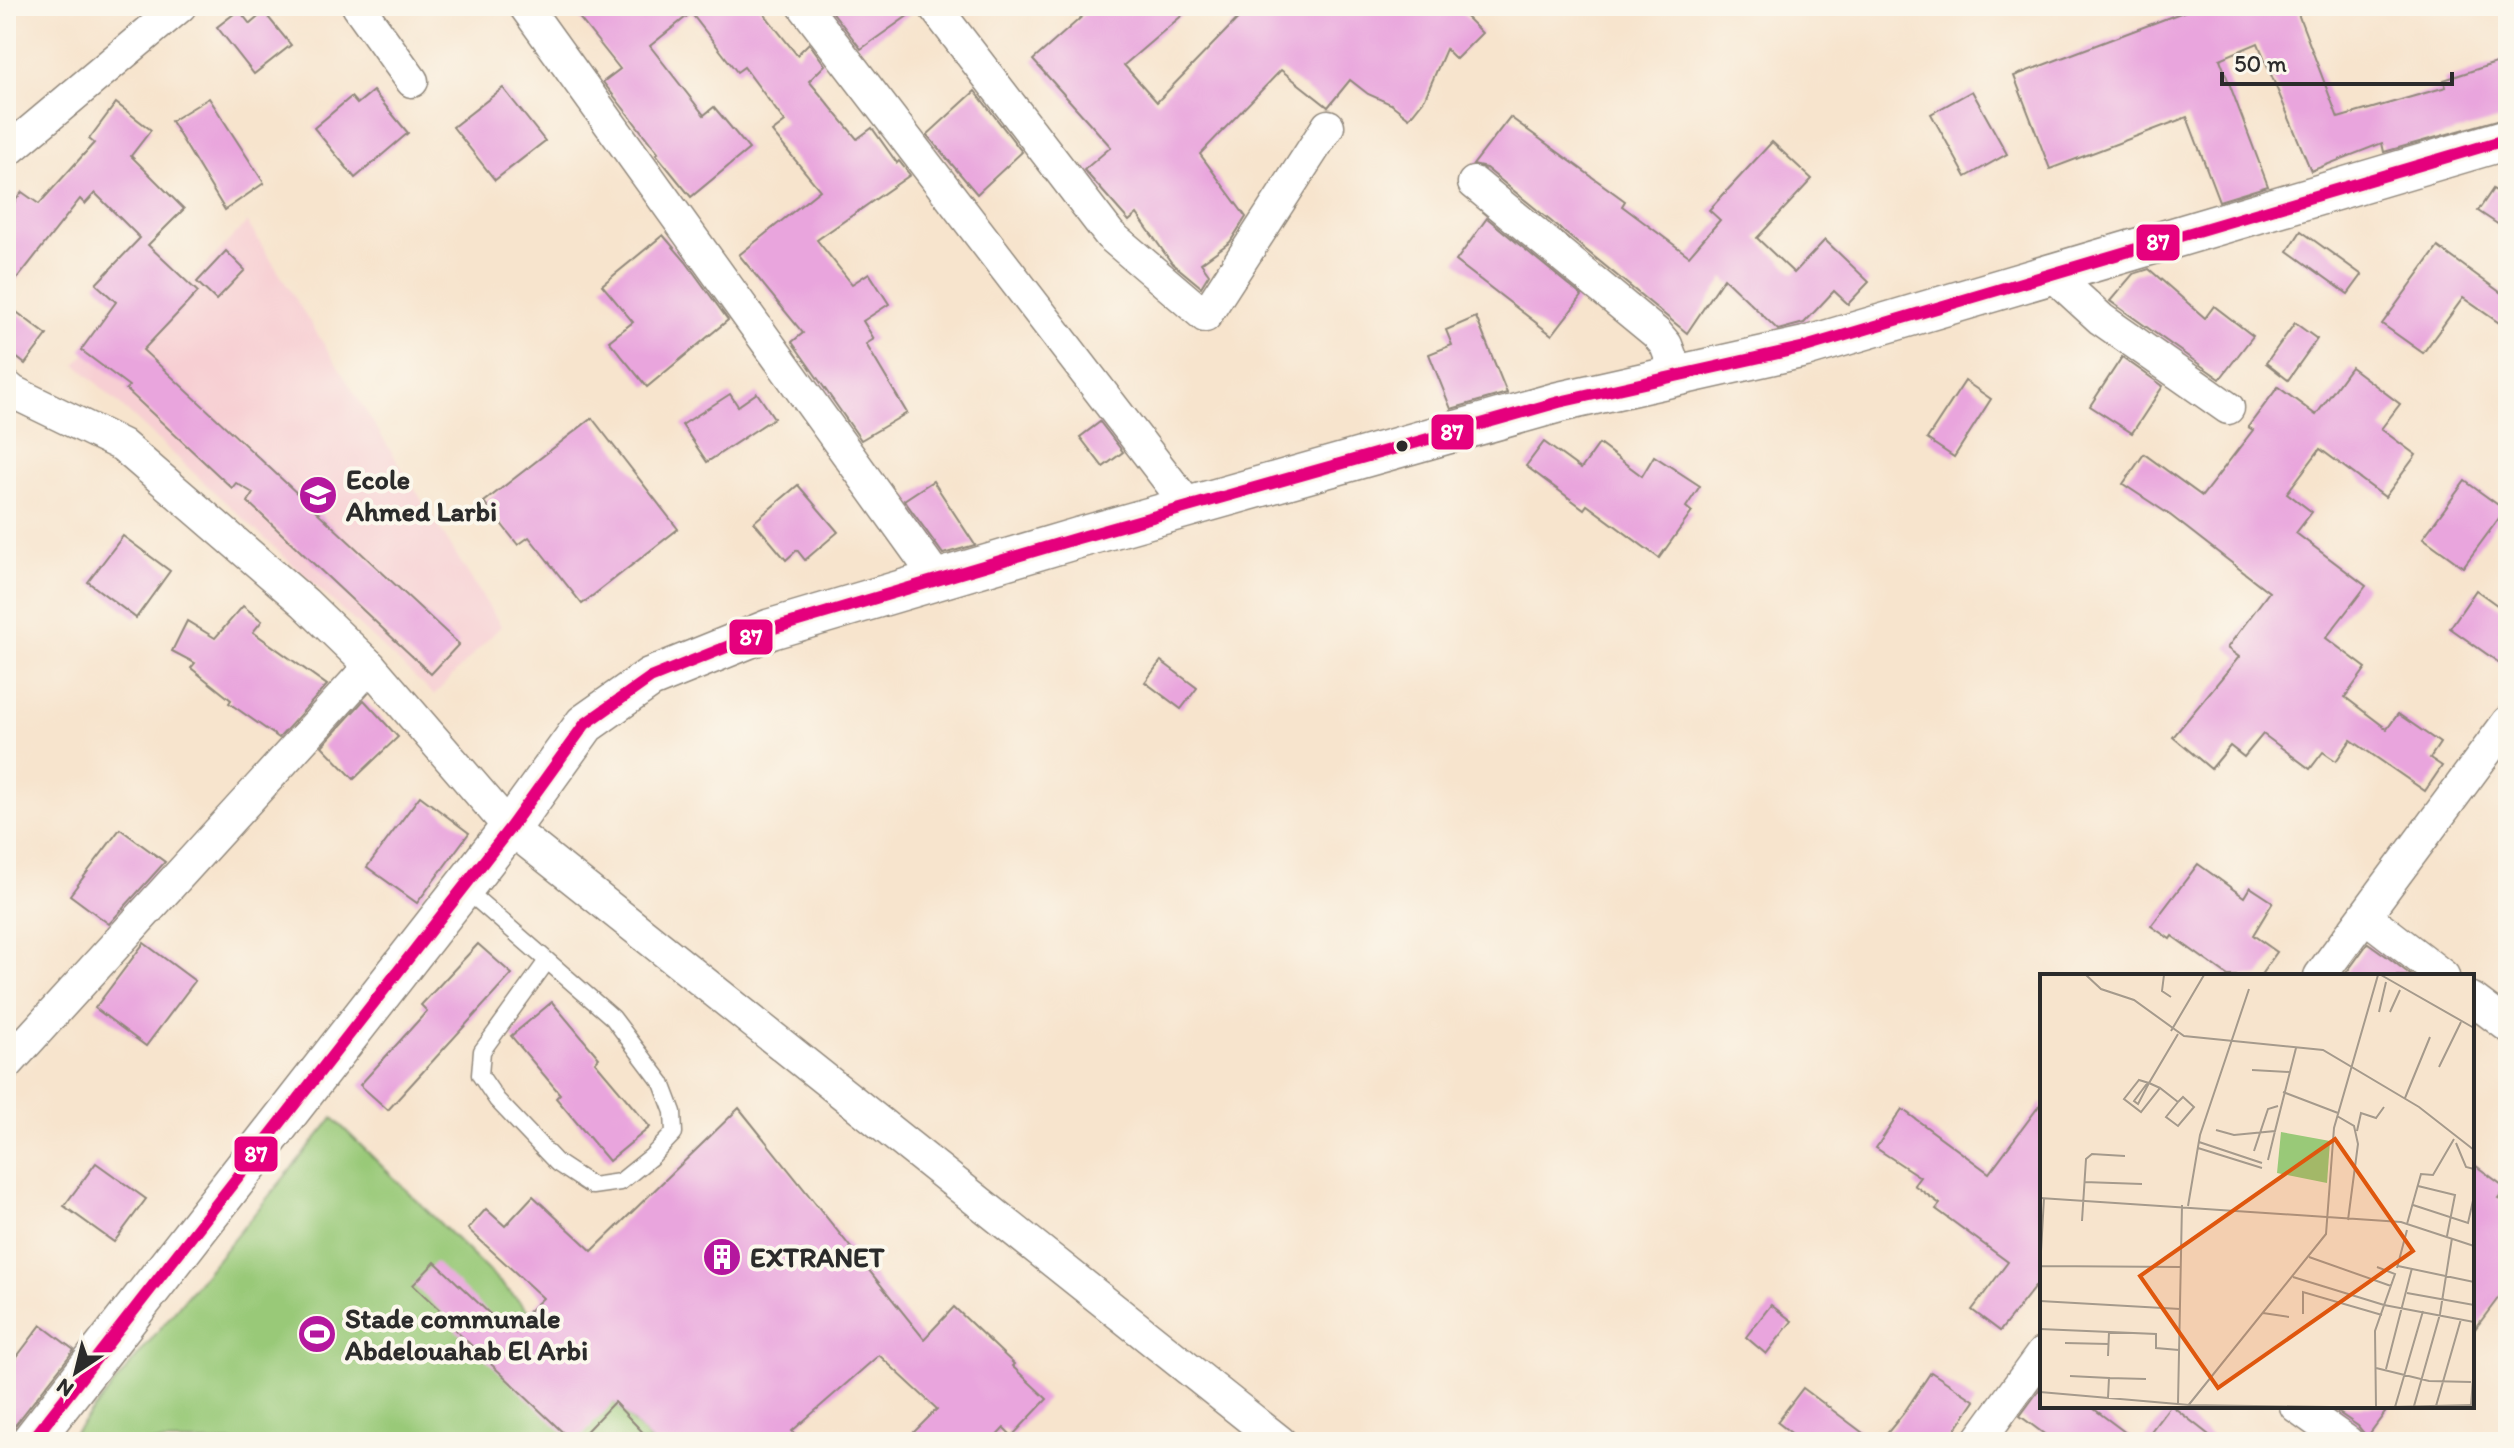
<svg xmlns="http://www.w3.org/2000/svg" width="2514" height="1448" font-family="Itim,sans-serif">
<style>
.built{fill:#f7cfd3}
.green{fill:#99c978;stroke:#627a52;stroke-width:2}
.building{fill:#e9a5dd}
.lines{fill:none;stroke-linecap:round;stroke-linejoin:round}
.service-casing{stroke:#91887c;stroke-width:19}
.minor-casing{stroke:#91887c;stroke-width:35}
.tertiary-casing{stroke:#91887c;stroke-width:43}
.service{stroke:#fff;stroke-width:16}
.minor{stroke:#fff;stroke-width:32}
.tertiary{stroke:#fff;stroke-width:40}
.bus-1-casing{stroke:#fbf7ec;stroke-width:18}
.bus-1{stroke:#e5007d;stroke-width:12}
.bus-dot{fill:#2b2b2b;stroke:#fbf7ec;stroke-width:3}
.labels{text-anchor:middle;dominant-baseline:central;stroke-width:8;stroke-linejoin:round;paint-order:stroke}
.poi-label{font-size:28px;font-weight:bold;fill:#2b2b2b;stroke:#fbf7ec;text-anchor:start}
.inset-road{fill:none;stroke:#a59a8c;stroke-width:2}
.view{fill:#df570e;fill-opacity:0.15;stroke:#df570e;stroke-width:4}
.inset-edge{fill:none;stroke:#2b2b2b;stroke-width:4}
.line-badge{stroke:#fbf7ec;stroke-width:3}
.badge-label{font-size:22px;text-anchor:middle;font-weight:bold;fill:#fff}
</style>
<rect width="100%" height="100%" fill="#fbf7ec"/>
<filter id="ink" filterUnits="userSpaceOnUse"><feTurbulence type="fractalNoise" baseFrequency=".0125" numOctaves="2"/><feDisplacementMap in="SourceGraphic" scale="16" xChannelSelector="R" yChannelSelector="G"/><feConvolveMatrix kernelMatrix="1 2 1 2 8 2 1 2 1" color-interpolation-filters="sRGB"/></filter>
<filter id="wash" filterUnits="userSpaceOnUse"><feTurbulence type="fractalNoise" baseFrequency=".006" numOctaves="4" result="noise"/><feDisplacementMap in="SourceGraphic" scale="32" xChannelSelector="R" yChannelSelector="G"/><feGaussianBlur stdDeviation="1.8" result="paint"/><feColorMatrix in="noise" values="0 0 0 0 0 0 0 0 0 0 0 0 0 0 0 0 0 1.4 0 .05"/><feComposite in="paint" operator="in"/></filter>
<g filter="url(#wash)">
<rect width="100%" height="100%" fill="#f7e4cd"/>
<!-- built -->
<path class="built" d="M247,222L501,626L434,695L76,364L110,328L129,345Z"/>
<!-- green -->
<path class="green" d="M333,1118L529,1311L652,1442H67Z"/>
<g id="blocks">
<!-- building -->
<g class="building">
<path d="M570,6H758L797,55L809,43L825,65L809,81L857,139L872,128L897,163L899,161L910,175L817,240L852,284L869,273L889,304L863,321L874,339L866,344L907,413L861,440L792,342L803,333L739,255L820,190L772,132L785,122L744,67L737,72L691,13L650,46L704,115L714,107L749,149L691,197L656,154L658,153L603,82L620,69Z"/>
<path d="M828,6H915L916,10L861,49Z"/>
<path d="M1094,6H1193L1124,65L1157,102L1250,6H1455L1482,33L1456,59L1446,49L1425,98L1409,118L1391,104L1368,94L1350,80L1328,107L1281,70L1200,154L1246,217L1230,242L1201,263L1209,274L1201,287L1171,262L1137,214L1129,221L1084,170L1111,147L1033,60Z"/>
<path d="M2199,6H2295L2338,118L2446,87L2444,80L2508,59V117L2384,152L2382,143L2311,171L2258,43L2220,59L2268,186L2219,201L2187,117L2050,169L2014,76Z"/>
<path d="M239,10L250,24L264,12L291,45L254,74L217,27Z"/>
<path d="M503,88L545,141L495,180L453,127Z"/>
<path d="M373,91L408,133L355,178L314,128L351,97L357,104Z"/>
<path d="M975,91L1022,152L977,194L927,135Z"/>
<path d="M1972,91L2007,154L1966,177L1931,114Z"/>
<path d="M209,98L264,183L225,210L171,121Z"/>
<path d="M116,103L151,130L131,156L184,209L148,245L198,292L143,350L459,644L431,674L248,502L253,493L236,483L232,488L126,389L129,386L81,350L116,302L96,284L140,238L95,193L85,204L80,199L6,293V213L22,192L39,204L94,143L89,139Z"/>
<path d="M1510,117L1625,201L1622,206L1689,256L1720,220L1709,210L1772,142L1812,179L1757,238L1794,273L1825,240L1869,282L1848,304L1834,291L1804,323L1778,330L1724,278L1687,333L1486,168L1473,165Z"/>
<path d="M2493,189L2508,199V231L2478,211Z"/>
<path d="M1487,218L1582,296L1552,335L1456,261Z"/>
<path d="M2301,231L2362,275L2348,294L2288,251Z"/>
<path d="M663,235L686,262L728,320L647,387L609,341L633,322L602,285Z"/>
<path d="M2438,247L2508,298V329L2463,298L2423,353L2382,324Z"/>
<path d="M226,251L245,270L216,300L197,282Z"/>
<path d="M2149,269L2205,318L2214,306L2253,336L2220,379L2110,301L2133,274Z"/>
<path d="M6,304L47,335L25,364L6,349Z"/>
<path d="M1476,317L1507,393L1451,409L1429,354L1452,345L1446,330Z"/>
<path d="M2295,323L2317,339L2288,380L2266,363Z"/>
<path d="M2122,357L2163,386L2132,433L2090,406Z"/>
<path d="M2351,367L2400,404L2381,429L2416,455L2385,497L2320,449L2287,493L2312,512L2296,533L2366,586L2326,638L2366,668L2345,697L2387,729L2398,714L2440,743L2430,758L2442,766L2425,791L2351,740L2336,761L2323,752L2310,769L2263,734L2244,757L2230,746L2211,769L2173,737L2239,657L2227,648L2269,592L2170,515L2123,484L2144,454L2202,496L2253,430L2248,427L2278,387L2316,415Z"/>
<path d="M1965,381L1991,399L1954,457L1927,439Z"/>
<path d="M757,393L774,418L707,462L682,425L730,394L738,406Z"/>
<path d="M592,418L678,529L582,604L529,537L518,545L484,502Z"/>
<path d="M1100,422L1123,452L1103,467L1080,437Z"/>
<path d="M1544,442L1581,469L1599,444L1642,476L1654,456L1700,486L1686,507L1692,512L1659,558L1587,505L1584,509L1526,466Z"/>
<path d="M933,481L975,545L943,554L904,500Z"/>
<path d="M2465,481L2505,510L2463,567L2423,538Z"/>
<path d="M798,485L838,532L805,560L797,550L786,560L754,522Z"/>
<path d="M123,536L170,571L136,618L88,582Z"/>
<path d="M2476,590L2508,613V669L2450,628Z"/>
<path d="M243,606L262,621L253,632L327,685L279,738L229,703L231,700L191,668L195,663L172,651L187,621L215,638Z"/>
<path d="M1161,661L1197,688L1181,709L1145,682Z"/>
<path d="M364,700L398,737L354,779L322,746Z"/>
<path d="M420,796L469,833L417,903L367,867Z"/>
<path d="M120,829L165,862L109,924L70,895Z"/>
<path d="M2198,864L2244,897L2250,887L2273,902L2253,935L2277,952L2260,976H2228L2172,936L2170,939L2151,926Z"/>
<path d="M144,943L195,981L146,1046L95,1008Z"/>
<path d="M2368,943L2389,958L2412,976H2344Z"/>
<path d="M478,944L512,974L388,1110L360,1085L427,1011L421,1005Z"/>
<path d="M552,1002L599,1058L595,1062L650,1127L609,1161L556,1098L560,1094L511,1036Z"/>
<path d="M2042,1102V1278L2000,1331L1972,1310L2008,1262L1936,1209L1940,1204L1914,1185L1920,1177L1876,1148L1902,1109L1989,1173Z"/>
<path d="M739,1108L924,1339L954,1307L1014,1364L1012,1366L1047,1399L1012,1436L1004,1428L991,1442H904L937,1409L879,1355L792,1431L803,1442H652L614,1402L576,1442H573L455,1330L458,1327L413,1285L435,1262L508,1331L543,1298L468,1229L486,1209L505,1226L533,1196L592,1251Z"/>
<path d="M96,1163L146,1199L114,1242L64,1206Z"/>
<path d="M2472,1163L2506,1188L2498,1198L2508,1204V1285L2472,1333Z"/>
<path d="M1771,1305L1792,1321L1766,1354L1746,1337Z"/>
<path d="M41,1325L74,1350L13,1428L9,1442H6V1371Z"/>
<path d="M1931,1372L1975,1401L1947,1442H1880L1903,1414Z"/>
<path d="M2042,1386V1406H2090L2138,1442H2055L2020,1416Z"/>
<path d="M1803,1388L1875,1442H1803L1777,1422Z"/>
<path d="M2170,1406H2172L2218,1442H2143Z"/>
<path d="M2329,1406H2390L2367,1437L2358,1426Z"/>
</g>
</g>
</g>
<g filter="url(#ink)">
<use href="#blocks" fill-opacity="0" stroke="#91887c" stroke-width="2"/>
<g class="lines">
<defs>
<path id="service" d="M464,888L613,1018L662,1083L673,1112L674,1133L651,1157L620,1182L592,1186L557,1163L497,1100L480,1075L482,1051L547,961"/>
<g id="minor">
<path d="M358,6L412,81"/>
<path d="M525,6L939,581"/>
<path d="M804,6L1190,508"/>
<path d="M934,6L1110,235L1205,316L1328,126"/>
<path d="M6,152L180,6"/>
<path d="M1474,183L1656,333L1666,345L1677,374"/>
<path d="M2052,274L2101,319L2228,408"/>
<path d="M6,386L13,392L122,445L305,603L370,666L510,828L1280,1442"/>
<path d="M2365,916L2443,976"/>
<path d="M2320,976L2508,722"/>
<path d="M2472,999L2508,1026"/>
<path d="M6,1065L370,666"/>
<path d="M2296,1406L2347,1442"/>
<path d="M1978,1442L2042,1354"/>
</g>
<path id="tertiary" d="M31,1442L510,828L585,724L650,678L771,629L1078,538L1559,402L1805,347L2508,139"/>
</defs>
<!-- service casing -->
<use href="#service" class="service-casing"/>
<!-- minor casing -->
<use href="#minor" class="minor-casing"/>
<!-- tertiary casing -->
<use href="#tertiary" class="tertiary-casing"/>
<!-- service -->
<use href="#service" class="service"/>
<!-- minor -->
<use href="#minor" class="minor"/>
<!-- tertiary -->
<use href="#tertiary" class="tertiary"/>
<defs>
<path id="bus-1" d="M31,1442L510,828L585,724L650,678L771,629L1078,538L1559,402L1805,347L2508,139"/>
</defs>
<!-- bus-1 casing -->
<use href="#bus-1" class="bus-1-casing"/>
<!-- bus-1 -->
<use href="#bus-1" class="bus-1"/>
</g>
</g>
<!-- icons -->
<defs>
<symbol id="school-disc" viewBox="-11 -11 22 22"><circle r="9.5" fill="#b5179e" stroke="#fbf7ec"/><path d="M0-5L7-2L0 1L-7-2ZM-4 1L0 2.5L4 1V4Q0 6-4 4Z" fill="#fff"/></symbol>
<symbol id="building-disc" viewBox="-11 -11 22 22"><circle r="9.5" fill="#b5179e" stroke="#fbf7ec"/><path d="M-4-6H4V6H1V3H-1V6H-4ZM-2.5-4.3h1.7v1.8h-1.7ZM.8-4.3h1.7v1.8H.8ZM-2.5-1h1.7V.8h-1.7ZM.8-1h1.7V.8H.8Z" fill="#fff"/></symbol>
<symbol id="stadium-disc" viewBox="-11 -11 22 22"><circle r="9.5" fill="#b5179e" stroke="#fbf7ec"/><path d="M0-5a6.5 5 0 1 0 0 10a6.5 5 0 1 0 0-10ZM-3.5-1.8h7v3.6h-7Z" fill="#fff"/></symbol>
</defs>
<g fill-rule="evenodd">
<use href="#school-disc" x="296" y="473" width="44" height="44"/>
<use href="#building-disc" x="700" y="1235" width="44" height="44"/>
<use href="#stadium-disc" x="295" y="1312" width="44" height="44"/>
</g>
<!-- markers -->
<circle class="bus-dot" cx="1402" cy="446" r="7"/>
<g class="labels">
<!-- poi labels -->
<g class="poi-label">
<text x="346" y="479">Ecole<tspan x="346" dy="32">Ahmed Larbi</tspan></text>
<text x="750" y="1257">EXTRANET</text>
<text x="345" y="1318">Stade communale<tspan x="345" dy="32">Abdelouahab El Arbi</tspan></text>
</g>
</g>
<!-- overview -->
<g transform="translate(2040 974)">
<rect width="434" height="434" fill="#f7e4cd"/>
<path d="M241,158L290,167L287,209L237,199Z" fill="#99c978"/>
<path class="inset-road" d="M46,1L61,15L94,26L144,62L283,76L379,133L434,176M124,1L122,17L131,23M341,1L434,54M339,38L346,8M350,38L360,16M131,57L164,1M399,93L421,48M212,96L249,98M109,109L98,130L94,127L106,111L109,109L120,114M243,118L298,139M365,124L390,63M138,128L126,143L138,152L154,133L143,123L138,128L120,114L101,138L84,125L99,106L109,109L138,60M297,142L314,152L318,170L308,246M176,156L194,161L235,157L256,74M317,157L321,139L336,144L344,133M159,168L222,189M416,169L426,193L434,195M158,174L222,194M214,177L228,135L238,132M228,186L235,157M44,208L102,210M378,212L415,221L407,262M0,224L361,248L434,272M373,231L428,249L434,222M148,232L160,161L209,15M42,247L46,185L52,180L85,182M367,250L381,200L393,201L414,165M269,283L351,312M0,292L141,293M358,292L434,308M357,294L367,256M0,295L4,224M253,303L344,331L434,348M367,319L434,331M0,327L140,335M223,339L249,343M263,340V318L342,341M0,355L116,360V374L139,376M25,369L69,370M68,382L69,358M336,394L389,407L431,408M346,395L372,294M30,402L69,404L68,424M69,404L106,405M0,418L149,431L292,433M138,429L142,231M374,432L400,340L412,264M396,432L421,345M431,432L434,391M147,433L286,260L294,154L338,1M336,433L335,357L355,300L337,293M348,433L434,431M355,433L383,337"/>
<path class="view" d="M295,165L373,277L178,414L100,302Z"/>
<rect width="434" height="434" class="inset-edge"/>
</g>
<g class="line-badge">
<rect x="2135" y="223" width="46" height="39" rx="8" fill="#e5007d"/>
<rect x="1430" y="413" width="45" height="38" rx="8" fill="#e5007d"/>
<rect x="728" y="618" width="46" height="38" rx="8" fill="#e5007d"/>
<rect x="233" y="1135" width="46" height="38" rx="8" fill="#e5007d"/>
</g>
<g class="badge-label">
<text x="2158" y="250">87</text>
<text x="1452" y="440">87</text>
<text x="751" y="645">87</text>
<text x="256" y="1162">87</text>
</g>
<!-- margin -->
<rect width="2514" height="1448" fill="none" stroke="#fbf7ec" stroke-width="32"/>
<!-- north arrow -->
<g transform="translate(76 1372) rotate(215)" stroke="#fbf7ec" stroke-width="6" paint-order="stroke">
<path d="M0-6L14 30L0 20L-14 30Z" fill="#2b2b2b"/>
<text y="-12" font-size="22" font-weight="bold" text-anchor="middle" fill="#2b2b2b">N</text>
</g>
<!-- scale -->
<path d="M2222 72v12h230v-12" fill="none" stroke="#2b2b2b" stroke-width="4"/>
<text x="2234" y="72" font-size="24" fill="#2b2b2b" stroke="#fbf7ec" stroke-width="6" paint-order="stroke">50 m</text>
</svg>
